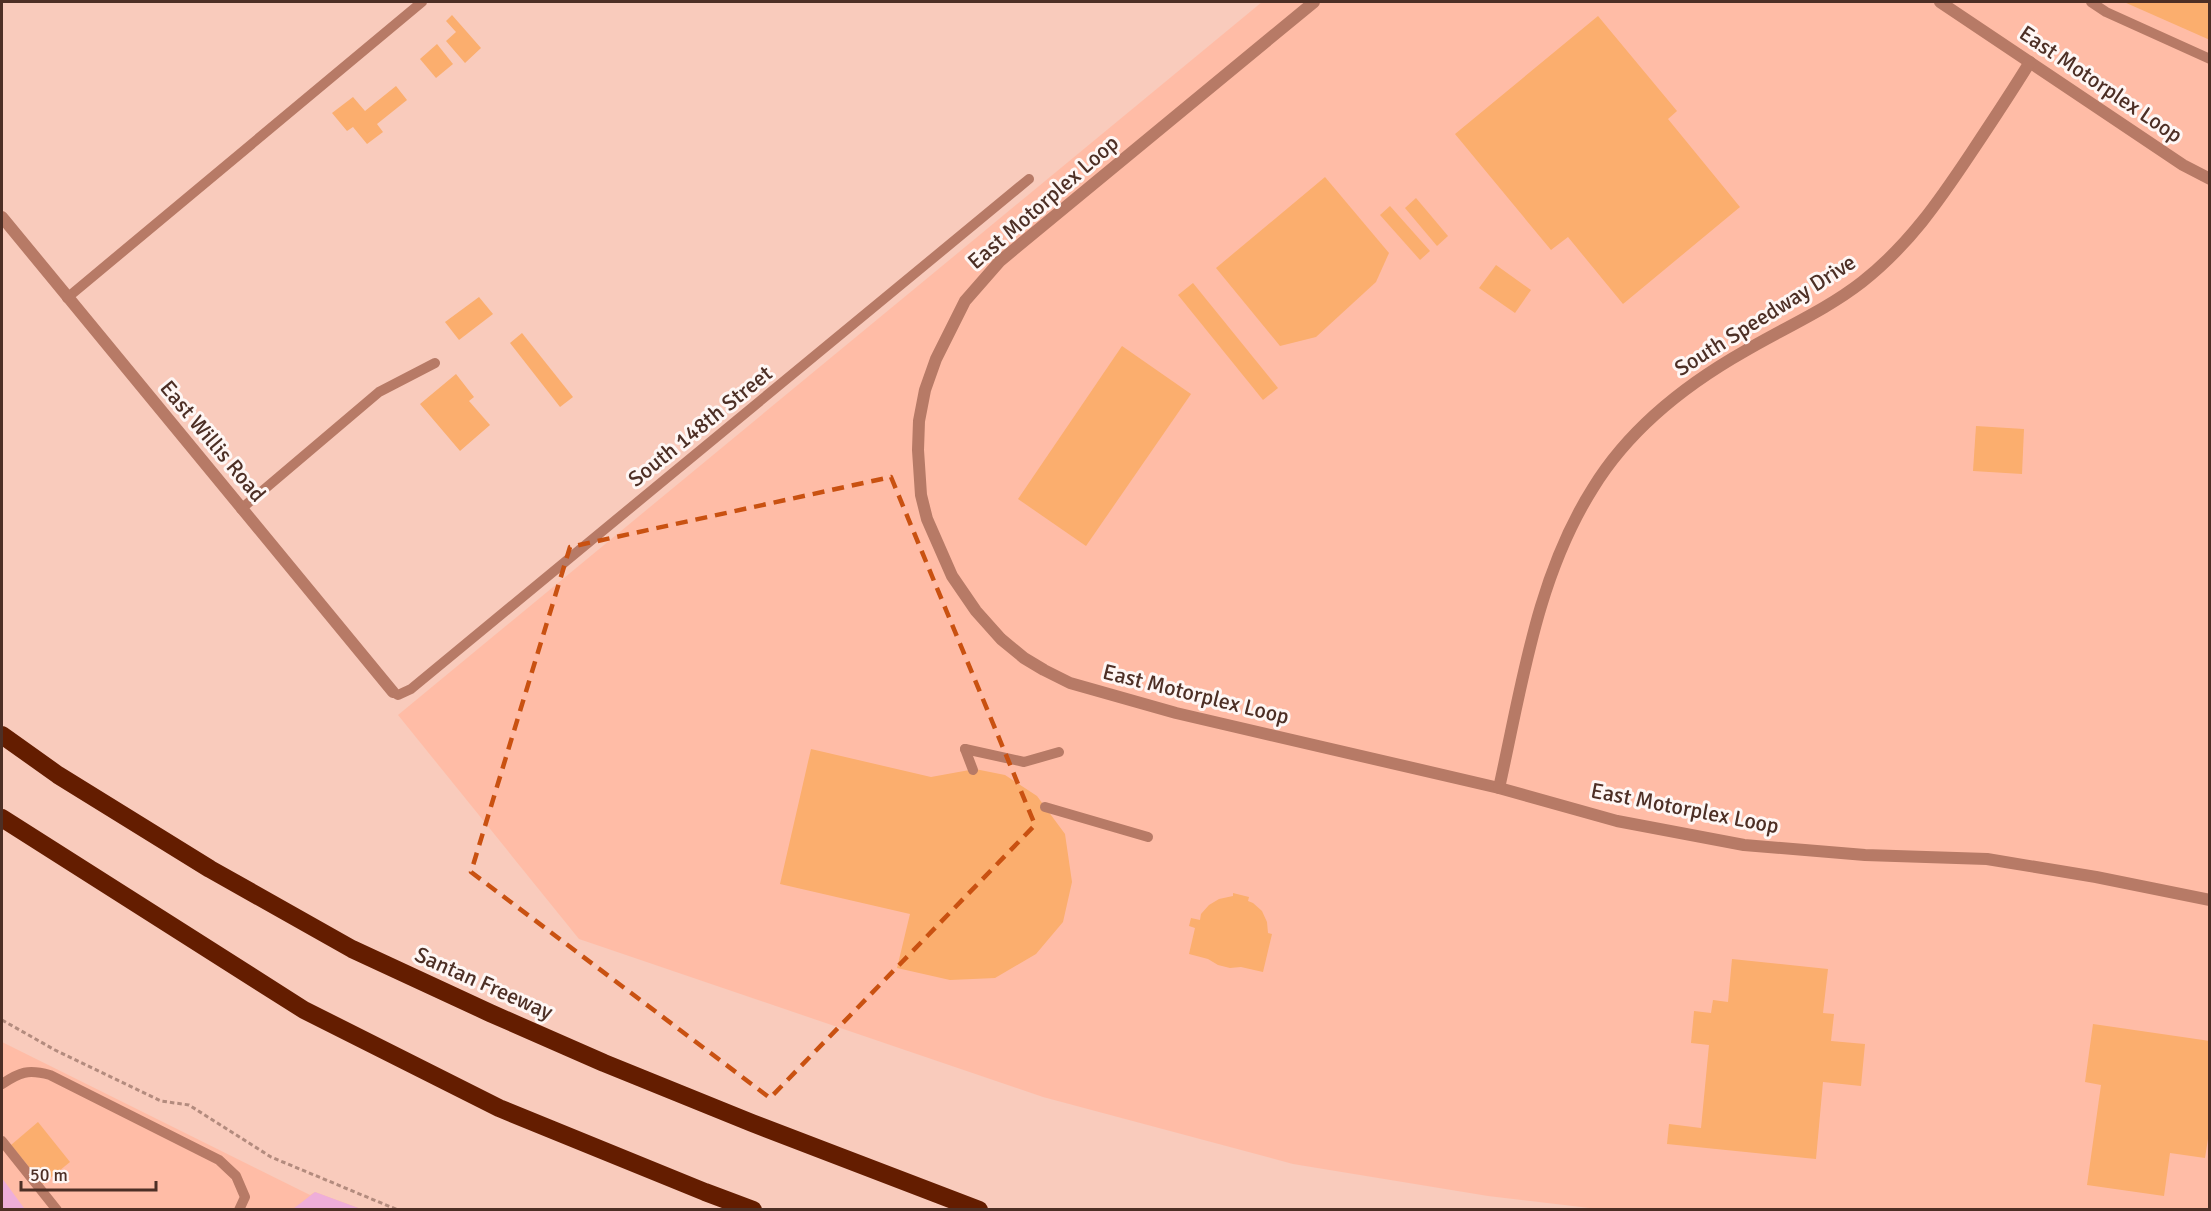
<svg xmlns="http://www.w3.org/2000/svg" width="2211" height="1211" font-family="Signika,sans-serif">
<style>
.built{fill:#ffbca6}
.green{fill:#eeaed9}
.building{fill:#fbae6e}
.lines{fill:none;stroke-linecap:round;stroke-linejoin:round}
.path{stroke:#b38b7e;stroke-width:3;stroke-dasharray:4.5 3;stroke-linecap:butt}
.service{stroke:#b77a66;stroke-width:10}
.minor{stroke:#b77a66;stroke-width:12}
.tertiary{stroke:#b77a66;stroke-width:12}
.motorway{stroke:#641d00;stroke-width:18}
.marked{fill:none;stroke:#c95111;stroke-width:4.5;stroke-dasharray:12 8;stroke-linejoin:round}
.labels{text-anchor:middle;dominant-baseline:central;stroke-width:6;stroke-linejoin:round;paint-order:stroke}
.street-label{font-size:22px;fill:#4d2f25;stroke:#fef6f4}
</style>
<rect width="100%" height="100%" fill="#f9cbbc"/>
<!-- built -->
<g class="built">
<path d="M1262,2H2209V1209H1598L1488,1196L1293,1164L1043,1097L579,939L398,715Z"/>
<path d="M2,1042L310,1195L315,1192L361,1209H2Z"/>
</g>
<!-- green -->
<g class="green">
<path d="M2,1178L24,1208V1209H2Z"/>
<path d="M315,1192L361,1209H293Z"/>
</g>
<!-- building -->
<g class="building">
<path d="M2124,2H2210V40Z"/>
<path d="M452,15L481,48L465,63L446,41L456,32L446,21Z"/>
<path d="M1598,16L1677,111L1668,119L1740,207L1623,304L1568,237L1551,250L1455,134Z"/>
<path d="M437,44L453,64L436,78L420,59Z"/>
<path d="M396,86L407,100L377,124L383,132L367,144L353,127L347,131L332,113L353,97L365,111Z"/>
<path d="M1325,177L1389,253L1376,282L1316,337L1280,346L1216,268Z"/>
<path d="M1416,198L1448,236L1437,246L1405,208Z"/>
<path d="M1390,206L1430,251L1420,260L1380,215Z"/>
<path d="M1496,265L1531,290L1515,313L1479,288Z"/>
<path d="M1193,283L1278,388L1263,400L1178,295Z"/>
<path d="M479,297L493,314L459,340L445,322Z"/>
<path d="M522,333L573,397L560,407L510,343Z"/>
<path d="M1122,346L1191,394L1086,546L1018,499Z"/>
<path d="M456,374L474,397L469,401L490,425L460,451L420,404Z"/>
<path d="M1976,426L2024,429L2022,474L1973,471Z"/>
<path d="M811,749L931,777L975,769L1005,775L1037,796L1065,834L1072,882L1063,922L1036,954L995,978L950,980L897,968L910,914L780,884Z"/>
<path d="M1233,893L1249,897L1248,901L1253,903L1262,911L1267,922L1268,933L1272,934L1263,972L1241,967L1230,968L1218,965L1208,959L1189,954L1195,928L1189,926L1191,918L1200,920L1201,914L1209,905L1219,899L1233,896Z"/>
<path d="M1732,959L1828,969L1823,1013L1834,1014L1831,1041L1865,1044L1861,1086L1823,1082L1816,1159L1667,1144L1669,1124L1701,1128L1709,1045L1691,1043L1694,1011L1711,1013L1713,1000L1728,1002Z"/>
<path d="M2093,1024L2210,1041V1126L2205,1158L2170,1153L2164,1196L2087,1185L2101,1085L2085,1082Z"/>
<path d="M38,1122L70,1162L43,1184L11,1145Z"/>
</g>
<g class="lines">
<!-- path -->
<path class="path" d="M2,1020L55,1050L161,1101L189,1105L271,1157L398,1210"/>
<!-- service -->
<g class="service">
<path d="M2091,2L2106,12L2210,59"/>
<path d="M67,298L422,2"/>
<path d="M241,509L379,392L435,363"/>
<path d="M393,692L398,695L411,689L1029,179"/>
<path d="M965,749L1024,762L1059,752"/>
<path d="M965,749L973,770"/>
<path d="M1045,807L1148,837"/>
<path d="M2,1084C20,1072 28,1069 50,1075L219,1160L236,1176L245,1197L239,1210"/>
<path d="M2,1141L57,1210"/>
</g>
<!-- minor -->
<path class="minor" d="M2,217L393,692"/>
<!-- tertiary -->
<g class="tertiary">
<path d="M1314,2L1000,261L965,301L936,359L925,390L919,421L918,450L921,495L927,519L952,576L976,611L1001,639L1024,658L1044,670L1070,683L1176,713L1499,788L1617,821L1744,845L1865,855L1987,859L2096,877L2210,900"/>
<path d="M1940,2L2183,165L2210,179"/>
<path d="M1499,788C1522,686 1536,578 1593,488C1629,429 1685,385 1745,351C1784,328 1826,310 1862,282C1909,245 1939,201 1971,153C1991,123 2011,93 2030,62"/>
</g>
<!-- motorway -->
<g class="motorway">
<path d="M2,735L58,775L210,869L352,949L490,1013L604,1063L752,1123L979,1210"/>
<path d="M2,818L304,1010L499,1108L705,1192L753,1210"/>
</g>
</g>
<!-- marked area -->
<path class="marked" d="M891,477L1035,825L770,1098L471,872L570,547Z"/>
<g class="labels">
<!-- street labels -->
<g class="street-label">
<text transform="translate(2101 84) rotate(34)">East Motorplex Loop</text>
<text transform="translate(1043 202) rotate(-41)">East Motorplex Loop</text>
<text transform="translate(1765 315) rotate(-32)">South Speedway Drive</text>
<text transform="translate(700 426) rotate(-39)">South 148th Street</text>
<text transform="translate(213 441) rotate(50)">East Willis Road</text>
<text transform="translate(1196 694) rotate(14)">East Motorplex Loop</text>
<text transform="translate(1685 808) rotate(11)">East Motorplex Loop</text>
<text transform="translate(484 983) rotate(24)">Santan Freeway</text>
</g>
</g>
<!-- border -->
<rect width="2211" height="1211" fill="none" stroke="#4d2f25" stroke-width="6"/>
<!-- scale -->
<path d="M21 1181v9h135v-9" fill="none" stroke="#4d2f25" stroke-width="3"/>
<text x="30" y="1181" font-size="18" fill="#4d2f25" stroke="#fef6f4" stroke-width="4.5" paint-order="stroke">50 m</text>
</svg>
